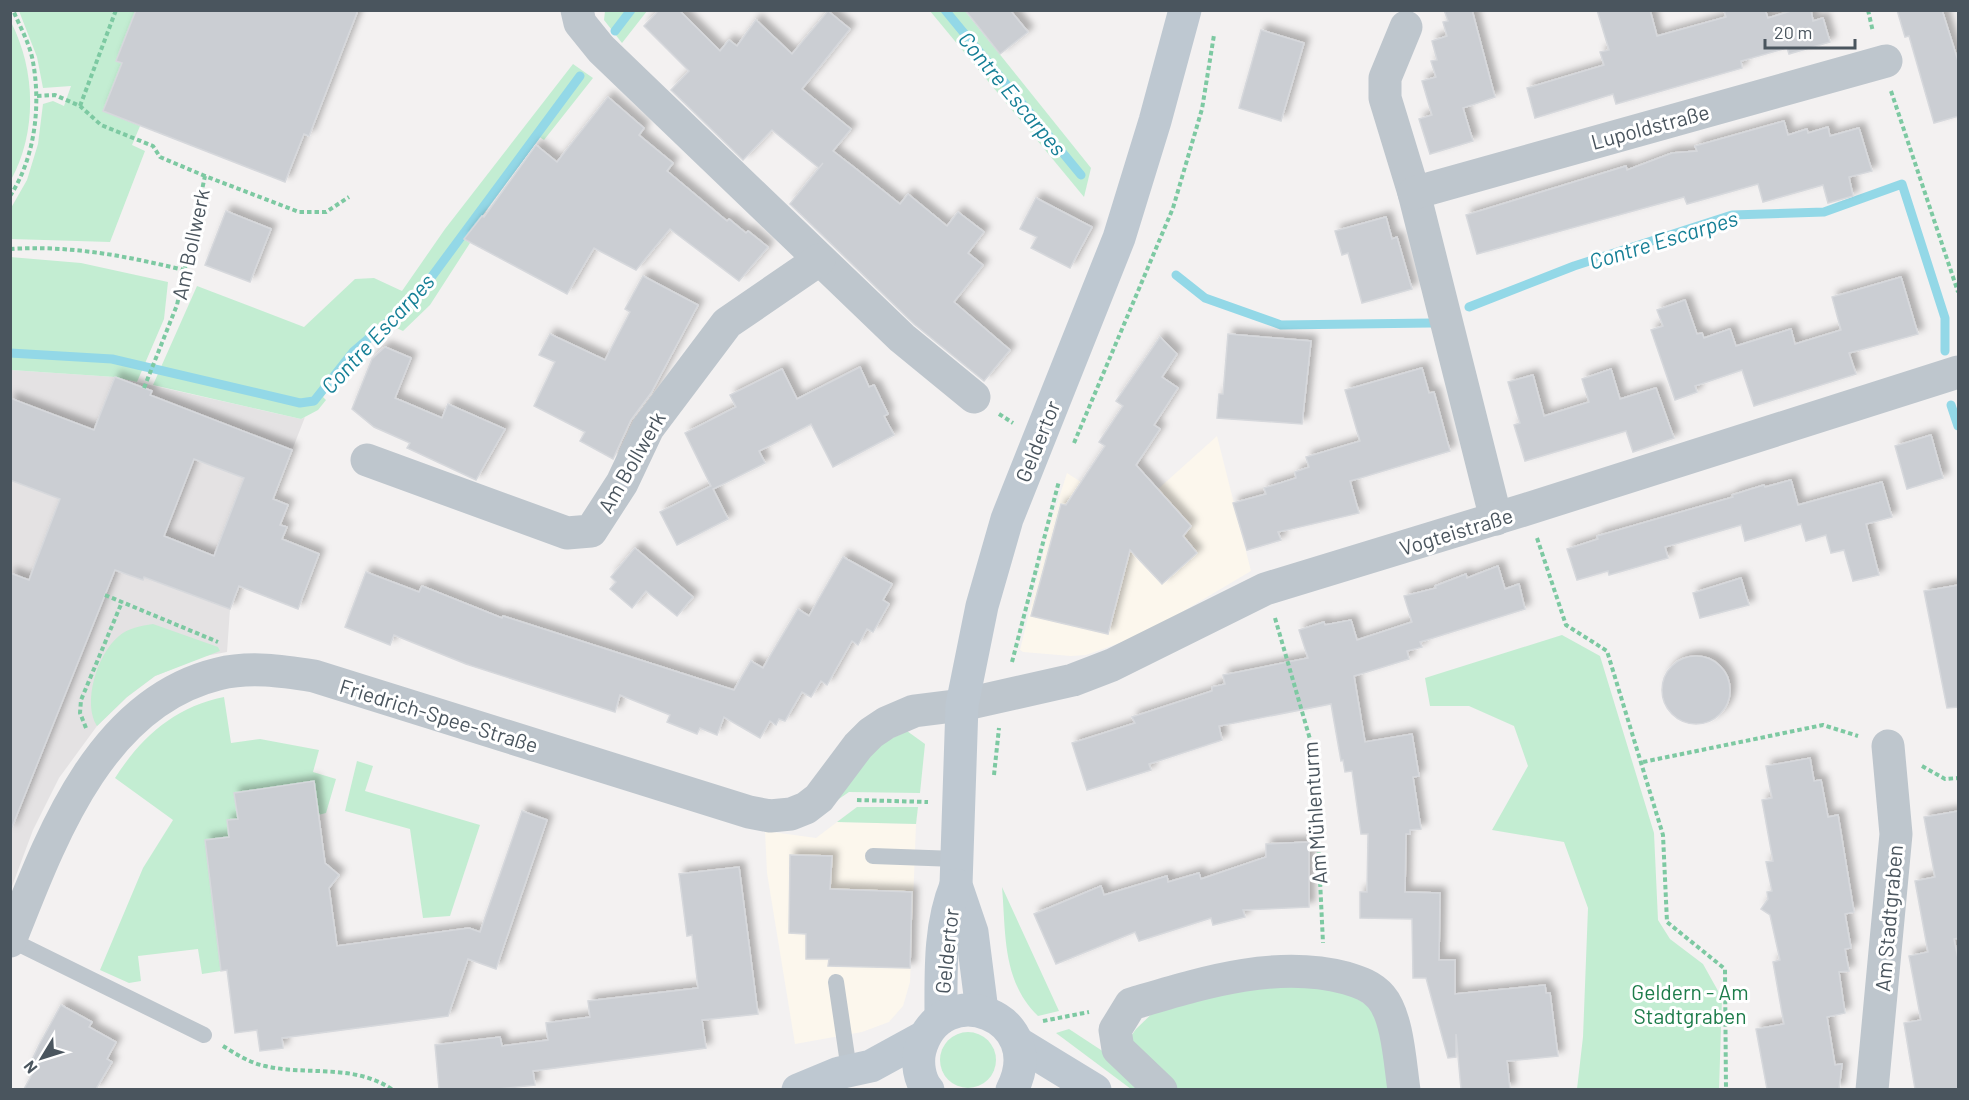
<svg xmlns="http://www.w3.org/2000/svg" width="1969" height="1100" font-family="Barlow,sans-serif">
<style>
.commercial{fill:#fcf7ed}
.education{fill:#e4e2e3}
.green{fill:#c3edd2}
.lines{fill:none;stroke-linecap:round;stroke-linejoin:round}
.stream{stroke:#93d8e7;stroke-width:9}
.building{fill:#cbced3;stroke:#d6d8dc;stroke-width:1.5;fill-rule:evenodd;filter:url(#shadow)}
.path{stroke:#7dc9a2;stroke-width:4;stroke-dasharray:4.5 3;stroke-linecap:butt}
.lane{stroke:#bec6cd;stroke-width:16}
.street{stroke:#bec6cd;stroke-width:33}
.secondary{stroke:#bec8d1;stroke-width:33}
.labels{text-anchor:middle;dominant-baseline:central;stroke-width:6;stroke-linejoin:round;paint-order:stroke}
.street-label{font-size:21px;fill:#4a555e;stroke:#fff}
.park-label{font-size:21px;fill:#1d7c4a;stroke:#fff}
.water-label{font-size:22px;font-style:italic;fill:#157f96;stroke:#fff}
</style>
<defs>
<filter id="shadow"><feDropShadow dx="5.5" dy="-5.5" stdDeviation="3" flood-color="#0004"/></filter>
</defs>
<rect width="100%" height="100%" fill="#f3f1f1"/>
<!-- commercial -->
<g class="commercial">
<path d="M1217,436L1251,571L1165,622L1128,640L1086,655L1071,656L1023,652L1020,650L1050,526L1067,473L1081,482L1167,499L1158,489Z"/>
<path d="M837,822L916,824L910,982L903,1006L889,1022L862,1032L795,1044L767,873L765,831L816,838Z"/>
</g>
<!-- education -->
<path class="education" d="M11,370L115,377L301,419L305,417L230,609L227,652L205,656L155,676L127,697L97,726L59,778L33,830L11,889Z"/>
<!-- green -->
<g class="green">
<path d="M19,11H136L116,61L124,64L103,111L140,126L132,145L145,151L110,242L11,239V208L27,180L38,144L43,104L53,101L64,106L71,86L43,88L37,57Z"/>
<path d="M605,11V10L647,11L622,43L604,20Z"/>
<path d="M930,11H965L1091,168L1084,197Z"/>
<path d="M11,22C36,71 37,132 11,180Z"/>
<path d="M573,64L593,78L544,140L538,136L460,237L470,243L430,305L403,331L390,325L354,354L323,397L326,400L318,410L301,419L153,385L197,286L304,327L355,279L374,278L402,291L445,229Z"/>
<path d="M10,257L81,263L168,282L164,319L137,382L115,377L11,370Z"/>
<path d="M153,624L218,647L220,651L155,676L127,697L97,726C82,703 97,654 119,636C128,628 141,626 153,624Z"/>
<path d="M1562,635L1600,656L1654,833L1658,920L1670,939L1703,964L1722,998L1719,1089H1577L1583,1037L1588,908L1564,842L1492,830L1528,766L1514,726L1469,706H1430L1425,678Z"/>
<path d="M224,697L231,743L260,739L319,750L313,772L336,779L326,813L318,815L313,781L234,793L238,819L227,820L229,837L205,840L221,971L202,974L198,949L138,956L141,981L129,983L100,970L143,868L173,820L115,778C142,736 175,707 224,697Z"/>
<path d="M907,731L925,744L920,793L849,792L833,803L878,745Z"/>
<path d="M357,761L373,766L365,791L480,825L450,916L423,918L410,829L345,811Z"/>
<path d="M857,807H918L916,824L837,822Z"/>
<path d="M1002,887L1059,1011L1038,1016C1002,981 1006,934 1002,887Z"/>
<path d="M1330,982L1375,1010L1397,1089H1175L1132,1048L1131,1036L1136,1029L1163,1003L1214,989Z"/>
<path d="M1069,1029L1104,1052L1148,1089H1131L1056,1033Z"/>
<circle cx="968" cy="1060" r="28"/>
</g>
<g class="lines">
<!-- stream -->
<g class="stream">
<path d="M945,10L1081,175"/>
<path d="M615,31L631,10"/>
<path d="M1176,275L1205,298L1281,325L1431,323"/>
<path d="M1469,307L1574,266L1732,215L1824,212L1902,184L1945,318V351"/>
<path d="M10,353L112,359L300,403L314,401L353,352L416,298L580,76"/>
<path d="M1951,405L1958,426"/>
</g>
</g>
<!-- building -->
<g class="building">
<path d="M136,10H358L309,136L304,134L285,182L103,111L122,63L116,61Z"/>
<path d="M659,10H679L720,51L729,40L737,46L756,20L792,54L828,11L850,29L802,89L851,129L833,151L855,168L900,204L908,194L947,226L958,212L984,232L968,253L983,265L954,302L1010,350L984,381L914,324L790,204L823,163L819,168L772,130L743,160L671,90L689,71L644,26Z"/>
<path d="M965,10H1010L1028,32L1000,54Z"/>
<path d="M1444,10H1472L1495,97L1463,108L1473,141L1430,154L1419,119L1432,115L1422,81L1436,77L1431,61L1437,60L1432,41L1447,36L1443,22L1448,21Z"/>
<path d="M1597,10H1650L1657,36L1726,17L1724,10H1765L1768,18L1794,10H1811L1813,21L1823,18L1830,42L1789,54L1787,48L1741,61L1742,68L1616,104L1613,94L1535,118L1527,88L1604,65L1600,52L1609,50Z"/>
<path d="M1897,10H1942L1959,64V116L1934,123L1909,36L1905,37Z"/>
<path d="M1261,30L1304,43L1281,121L1239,108Z"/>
<path d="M608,97L644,128L639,135L673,163L667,171L727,221L729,219L746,233L748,231L768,247L739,281L670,229L636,270L594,248L567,294L464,239L482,216L484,217L536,145L557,162Z"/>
<path d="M1784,121L1788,135L1807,129L1808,133L1828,127L1830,136L1859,128L1872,171L1849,177L1853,196L1828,203L1823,185L1763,202L1758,184L1687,204L1684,197L1477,254L1466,215L1626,166L1627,170L1672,153L1697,151L1695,146Z"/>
<path d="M1036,198L1092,227L1070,268L1031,248L1037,237L1020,229Z"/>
<path d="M226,211L271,229L250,282L205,265Z"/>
<path d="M1386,217L1392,239L1397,237L1412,289L1362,303L1348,253L1342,255L1335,231Z"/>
<path d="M643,276L698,305L651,393L631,420L613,459L580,441L585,432L534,406L555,362L539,355L550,334L605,360L630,312L625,309Z"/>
<path d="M1901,277L1918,334L1849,353L1856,374L1754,406L1742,370L1695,386L1697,392L1675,400L1651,330L1663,326L1657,310L1685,300L1697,334L1702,333L1704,338L1730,329L1736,346L1791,329L1795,344L1841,330L1832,297Z"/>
<path d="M1228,334L1311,341L1302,424L1217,418L1219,394H1223Z"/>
<path d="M1160,337L1177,354L1162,377L1178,388L1154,425L1160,429L1136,465L1191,526L1183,536L1197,553L1162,584L1130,550L1108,634L1031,616L1061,504L1066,505L1105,446L1099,442L1123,406L1116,401Z"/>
<path d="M385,347L411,358L395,398L442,418L448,404L505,429L476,480L407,448L410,443L374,427L352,409L372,359Z"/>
<path d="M860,367L869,387L874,385L888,414L884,416L894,435L833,467L811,424L759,451L765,463L713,489L728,519L677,545L660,512L711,486L685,433L736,407L730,395L782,369L797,399Z"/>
<path d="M1422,368L1429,393L1434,392L1450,451L1350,481L1359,513L1278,532L1281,540L1247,550L1233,503L1266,494L1264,488L1296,478L1295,472L1309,467L1306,457L1360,441L1345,390Z"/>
<path d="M1611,369L1620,399L1656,388L1674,438L1633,452L1626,431L1525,461L1514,425L1520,423L1508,382L1533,375L1544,416L1589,402L1582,379Z"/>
<path d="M115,377L152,391L150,395L292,450L273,499L288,505L280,525L287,527L282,539L319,554L298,609L239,586L230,609L144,577L143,580L115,570L10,832V573L29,580L60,499L10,480V398L94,430ZM194,459L244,478L214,556L164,536Z"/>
<path d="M1931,435L1943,478L1907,489L1895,446Z"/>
<path d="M1791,480L1798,505L1882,482L1892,517L1866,524L1879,575L1853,581L1844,550L1831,553L1826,535L1806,541L1801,524L1745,541L1741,525L1665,547L1668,558L1609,575L1608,571L1577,580L1567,549L1598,539L1597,536L1733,497L1732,495L1764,485L1765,487Z"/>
<path d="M635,548L693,597L677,616L646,591L632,608L610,589L616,582L611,577Z"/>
<path d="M843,557L892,584L883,600L889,604L873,632L867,629L858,645L852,641L827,685L821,681L811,697L802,692L785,721L779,719L776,725L770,721L760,738L724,717L717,735L700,728L697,734L667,722L670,715L620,695L615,712L466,664L394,635L390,645L345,627L366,572L419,592L422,586L502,618L503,616L734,690L751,661L763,668L798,609L809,616Z"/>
<path d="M1498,566L1505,589L1519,584L1525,609L1420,642L1422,647L1407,651L1409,659L1354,676L1365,742L1412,734L1419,776L1413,777L1421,829L1410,830V834H1406L1405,892L1440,893L1439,960H1455V994L1545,985L1546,993H1550L1558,1056L1507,1061L1510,1089H1461L1456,1034V1057L1448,1058L1426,978H1413L1412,919L1360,918V892H1367L1368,834H1361L1352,771L1345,772L1343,760L1341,761L1331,704L1219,726L1222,740L1149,764L1151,770L1087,790L1072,743L1135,723L1132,717L1212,691V687L1225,684L1223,675L1308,658L1299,630L1324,622L1325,625L1351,620L1357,640L1412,622L1404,596L1436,588L1435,586L1466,574L1467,578Z"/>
<path d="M1741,578L1749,605L1700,618L1693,593Z"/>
<path d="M1959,585V707L1947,708L1924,591Z"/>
<circle cx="1696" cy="690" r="34"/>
<path d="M1810,758L1814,781L1821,780L1828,817L1838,815L1854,912L1845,914L1851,948L1845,949L1849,971L1839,972L1845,1013L1827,1017L1835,1065L1842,1064L1839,1089H1767L1756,1029L1784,1024L1773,962L1780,960L1770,915L1761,909L1768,899L1767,892L1772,891L1766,862L1773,861L1762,800L1772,798L1766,766Z"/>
<path d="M314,781L325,863L339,875L329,888L337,946L469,928L480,932L522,811L547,820L496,969L468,959L448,1016L282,1038L283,1048L260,1051L257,1030L235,1033L227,970L221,971L205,840L229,837L227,820L238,819L234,793Z"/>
<path d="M1959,811V938L1954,939L1959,963V1089H1915L1904,1023L1921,1020L1909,956L1928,952L1915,881L1935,877L1924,817Z"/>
<path d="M1309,842V907L1243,910L1245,917L1213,925L1211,918L1139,941L1135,932L1056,964L1034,914L1101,886L1104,895L1167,876L1168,882L1199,873L1201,879L1266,857V844Z"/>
<path d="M790,855L832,856L830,889L912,892L910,968L828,966L829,959H806V934L789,933Z"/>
<path d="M739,867L758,1014L702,1020L706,1048L533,1071L535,1085L498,1089H439L435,1045L500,1037L502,1046L548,1040L546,1023L590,1017L588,1001L698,988L692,935L687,936L679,874Z"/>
<path d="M61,1005L92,1022L89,1027L116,1042L107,1059L112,1062L96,1089H24L36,1067L30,1064L39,1045Z"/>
</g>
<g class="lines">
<!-- path -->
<g class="path">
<path d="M1868,10L1873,32"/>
<path d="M1891,91L1958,292"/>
<path d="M37,96L55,95L80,106L101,125L153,146L160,157L205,176"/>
<path d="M80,106L116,10"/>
<path d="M10,196C35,158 41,106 33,62C30,44 20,27 13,10"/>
<path d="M10,249C70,245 126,256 184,270"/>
<path d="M144,388L177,305L205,176L299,212H326L349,197"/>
<path d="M999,414L1013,423"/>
<path d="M1074,443L1173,208L1202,109L1214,35"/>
<path d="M1537,538L1566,625L1607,651L1663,835L1667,922L1725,969L1726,1090"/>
<path d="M105,595L218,642"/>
<path d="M1275,618L1314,753L1323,943"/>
<path d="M1012,662L1059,481"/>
<path d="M86,728L80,713L81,700L122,602"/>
<path d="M1643,762L1823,725L1858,736"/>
<path d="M1922,766L1945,779L1958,778"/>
<path d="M994,775L999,728"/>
<path d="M857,800L928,802"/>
<path d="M1043,1021L1089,1012"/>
<path d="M223,1046C236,1054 250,1063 265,1066C308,1076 354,1063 393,1090"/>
</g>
<!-- lane -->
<g class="lane">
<path d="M873,856L956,859"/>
<path d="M11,940L204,1035"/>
<path d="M836,982L849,1070"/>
</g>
<!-- street -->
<g class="street">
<path d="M577,10L580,23L601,49L902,338L974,397"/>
<path d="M1406,27L1385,78V98L1414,193L1496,519"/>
<path d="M1414,193L1886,61"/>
<path d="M367,460L567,533L591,531L622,483L648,428L727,323L819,260"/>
<path d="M10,941C50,840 99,703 218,674C250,666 282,671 314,676L749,812L770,816L791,814L806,808L819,798L858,746L871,733L886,723L914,711L962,705L1073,680L1112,665L1265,589L1527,509L1958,372"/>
<path d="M1161,1090L1118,1049L1115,1030L1131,1004C1199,984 1274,959 1346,978C1359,982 1372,986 1381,997C1398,1017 1400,1064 1404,1090"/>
<path d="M1872,1090L1896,834L1888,746"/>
</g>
<!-- secondary -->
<g class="secondary">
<path d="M982,1011L972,932L956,885L962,705L982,606L1007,519L1119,238L1155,121L1185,10"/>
<path d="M941,1018C941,974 939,926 956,885"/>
<path d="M1018,1043L1095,1090"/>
<path d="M798,1090L839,1073L871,1066L924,1037"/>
<path d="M928,1090C919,1080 917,1062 920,1050C941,975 1050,1016 1012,1090"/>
</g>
</g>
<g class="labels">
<!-- street labels -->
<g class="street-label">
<text transform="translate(1650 126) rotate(-15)">Lupoldstraße</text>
<text transform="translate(190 244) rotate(-78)">Am Bollwerk</text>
<text transform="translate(1037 441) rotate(-68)">Geldertor</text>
<text transform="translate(631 462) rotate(-60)">Am Bollwerk</text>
<text transform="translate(1456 531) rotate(-17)">Vogteistraße</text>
<text transform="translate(439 715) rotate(17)">Friedrich-Spee-Straße</text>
<text transform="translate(1314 813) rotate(-94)">Am Mühlenturm</text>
<text transform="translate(1888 918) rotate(-85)">Am Stadtgraben</text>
<text transform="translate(946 951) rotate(-84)">Geldertor</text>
</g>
<!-- park labels -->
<g class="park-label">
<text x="1690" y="991">Geldern - Am<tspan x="1690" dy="24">Stadtgraben</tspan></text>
</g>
<!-- water labels -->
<g class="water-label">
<text transform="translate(1013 93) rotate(50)">Contre Escarpes</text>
<text transform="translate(1663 239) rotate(-17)">Contre Escarpes</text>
<text transform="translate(377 333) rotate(-47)">Contre Escarpes</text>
</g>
</g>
<!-- border -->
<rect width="1969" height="1100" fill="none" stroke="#4a555e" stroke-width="24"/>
<!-- north arrow -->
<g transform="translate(42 1058) rotate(232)" stroke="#ffffff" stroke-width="4.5" paint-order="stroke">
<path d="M0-4.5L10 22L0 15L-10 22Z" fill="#4a555e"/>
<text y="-9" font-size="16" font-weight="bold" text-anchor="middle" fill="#4a555e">N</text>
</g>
<!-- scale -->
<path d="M1765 39v9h90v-9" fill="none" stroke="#4a555e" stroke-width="3"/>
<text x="1774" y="39" font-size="18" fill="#4a555e" stroke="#ffffff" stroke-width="4.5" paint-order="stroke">20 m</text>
</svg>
